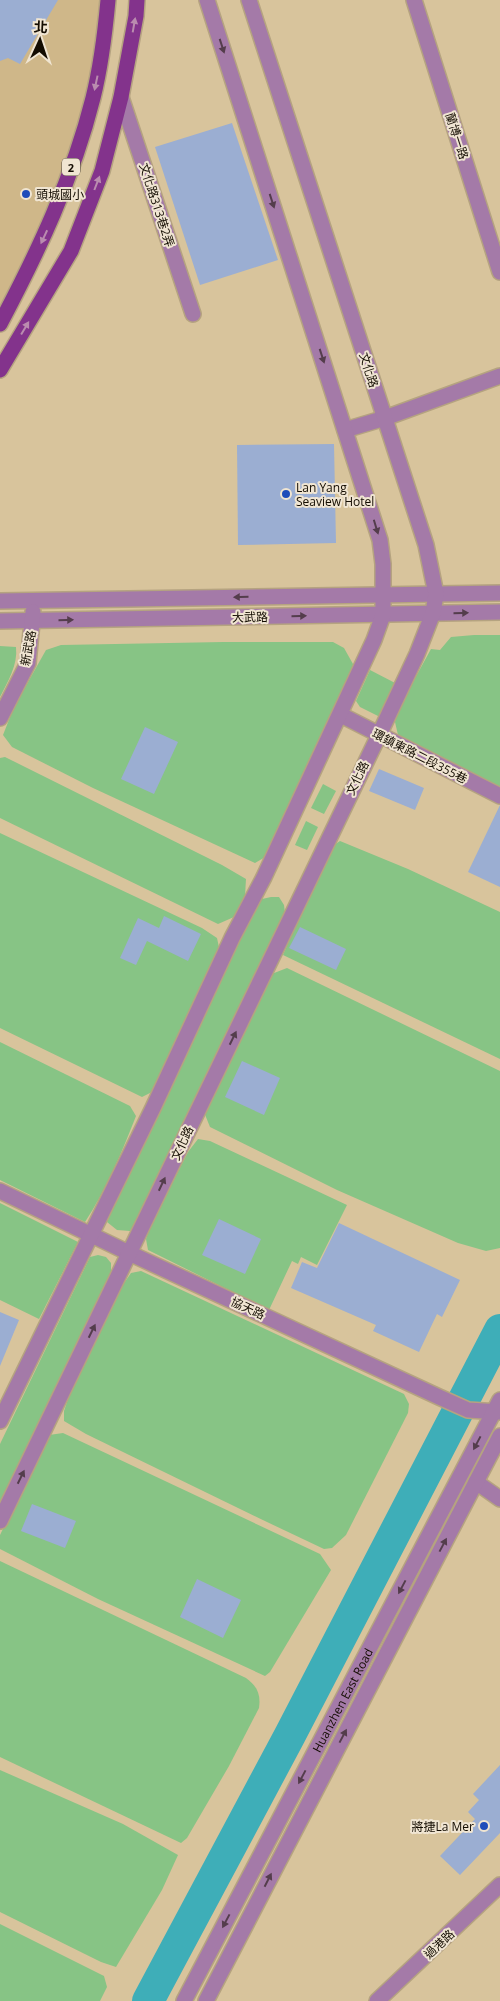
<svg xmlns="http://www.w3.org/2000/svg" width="500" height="2001" font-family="'Open Sans','Noto Sans TC',sans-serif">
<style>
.built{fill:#cfb789}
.green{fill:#87c485}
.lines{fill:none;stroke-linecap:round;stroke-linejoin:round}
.river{stroke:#3eaeb8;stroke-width:32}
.building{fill:#9baed2}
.minor-casing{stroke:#b5a380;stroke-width:18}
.major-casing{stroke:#b5a380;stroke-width:18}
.minor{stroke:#a47aa8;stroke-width:15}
.major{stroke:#83338c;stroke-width:15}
.oneway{fill:#ba8caf}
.oneway2{fill:#543d4c}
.poi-dot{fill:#1e4cba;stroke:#f0e5d2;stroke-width:2}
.labels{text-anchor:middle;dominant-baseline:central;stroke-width:4;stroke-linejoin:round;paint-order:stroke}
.shield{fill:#f0e5d2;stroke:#554d40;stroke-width:1}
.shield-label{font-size:11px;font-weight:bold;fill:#130c01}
.street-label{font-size:12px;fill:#130c01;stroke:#f0e5d2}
.poi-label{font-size:12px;fill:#130c01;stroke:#f0e5d2;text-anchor:start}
</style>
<rect width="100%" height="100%" fill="#d8c49c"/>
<!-- built -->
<path class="built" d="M0,0H102L87,90L71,146L33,243L0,312Z"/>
<!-- green -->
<g class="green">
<path d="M474,635H500V787L398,735L395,722L397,711L431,649L440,650L451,637Z"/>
<path d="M223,642H333L344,648L353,664L351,677L267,856L255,863L93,788L12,747L3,735L14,707L46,650L61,645Z"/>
<path d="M0,646L16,647C18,665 8,681 0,697Z"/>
<path d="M370,670L397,684L380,717L360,707L356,701Z"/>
<path d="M5,757L222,865L246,879L245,896L234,917L218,924L0,818V758Z"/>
<path d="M323,784L336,791L324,814L311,808Z"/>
<path d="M306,821L318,827L307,850L295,845Z"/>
<path d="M0,833L202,928L217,938L220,952L200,988L152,1092L142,1097L0,1028Z"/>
<path d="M340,841L408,869L500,912V1059L283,955L328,849Z"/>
<path d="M271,897H279L284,905L285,913L139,1217L130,1231L117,1230L107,1222L133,1162L255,908L262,899Z"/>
<path d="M287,968L500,1071V1248L486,1251L458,1243L337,1190L210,1127L204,1112L234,1055L269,975Z"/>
<path d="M0,1042L130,1106L136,1116C122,1152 106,1190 85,1222L0,1180Z"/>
<path d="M198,1139L210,1141L347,1205L317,1265L301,1257L298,1264L292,1261L269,1310L148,1250L146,1239L150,1227L188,1152Z"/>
<path d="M0,1203L78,1242L39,1319L0,1300Z"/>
<path d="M98,1255L106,1257L111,1263V1273L0,1504V1444L90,1257Z"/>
<path d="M141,1271L404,1394L409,1404L408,1413L346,1535L332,1548L324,1549L267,1522L86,1434L64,1421V1411L71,1390L122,1286L131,1273Z"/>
<path d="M63,1433L320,1554L331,1570L270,1672L265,1676L98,1599L0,1549V1535L49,1435Z"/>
<path d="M0,1561L246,1678C257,1686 261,1694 259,1708L229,1766L187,1838L181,1843L0,1757Z"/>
<path d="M0,1770L123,1824L178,1855L162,1890L116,1967L101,1962L0,1912Z"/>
<path d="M0,1924L104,1976L107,1987L100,2001H0Z"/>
</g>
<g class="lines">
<!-- river -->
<path class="river" d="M148,2001L290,1735L500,1330"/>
</g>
<!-- building -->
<g class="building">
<path d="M0,0H58L20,64L8,58L0,61Z"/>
<path d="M232,123L278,260L200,285L155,147Z"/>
<path d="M334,444L336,543L238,545L237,445Z"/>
<path d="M145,727L178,742L154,794L121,779Z"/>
<path d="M379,769L424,788L415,810L369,791Z"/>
<path d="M500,805V887L468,872Z"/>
<path d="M164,916L201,934L188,961L147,941L136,965L120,958L138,918L159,928Z"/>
<path d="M300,927L346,949L336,970L289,948Z"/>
<path d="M242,1061L280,1078L264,1115L225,1097Z"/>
<path d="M219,1219L261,1239L245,1274L202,1255Z"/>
<path d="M339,1223L460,1280L442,1317L437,1314L419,1352L373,1331L376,1325L291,1288L302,1262L317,1268Z"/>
<path d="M0,1312L19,1320L0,1366Z"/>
<path d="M32,1504L76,1521L65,1548L21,1531Z"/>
<path d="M197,1579L241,1600L223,1638L180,1617Z"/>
<path d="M500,1765V1833L460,1875L440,1856L475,1819L468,1812L479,1800L473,1794Z"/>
</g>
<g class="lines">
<defs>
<g id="minor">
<path d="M414,0L500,272"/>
<path d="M121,97L193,314"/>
<path d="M345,430L385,418L500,376"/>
<path d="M0,601L500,593"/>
<path d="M0,621L500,612"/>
<path d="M341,715L500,796"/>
<path d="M0,718L28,663L33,612"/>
<path d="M0,1191L129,1253L439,1397L468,1410L500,1412"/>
<path d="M0,1421L153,1108L232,938L264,877L374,640L383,615V564L380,540L207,0"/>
<path d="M476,1482L500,1499"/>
<path d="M0,1521L379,735L417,654L433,613L436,594L426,545L249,0"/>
<path id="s1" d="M184,2001L500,1400"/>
<path d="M206,2001L500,1436"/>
<path d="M377,2001L500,1885"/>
</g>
<g id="major">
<path d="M0,324C38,252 73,178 93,98C101,66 105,33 108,0"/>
<path d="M0,370L71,251L102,171L121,97L136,16L137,0"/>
</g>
</defs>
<!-- minor casing -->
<use href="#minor" class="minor-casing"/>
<!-- major casing -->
<use href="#major" class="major-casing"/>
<!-- minor -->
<use href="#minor" class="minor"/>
<!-- major -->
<use href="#major" class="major"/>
</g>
<!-- one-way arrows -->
<defs><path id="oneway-solid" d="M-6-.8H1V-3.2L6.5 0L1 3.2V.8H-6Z" transform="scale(1.25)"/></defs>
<g class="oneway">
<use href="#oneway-solid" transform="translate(134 25) rotate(-80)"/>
<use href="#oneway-solid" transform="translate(96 83) rotate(102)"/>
<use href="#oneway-solid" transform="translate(97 183) rotate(-69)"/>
<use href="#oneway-solid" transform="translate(44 237) rotate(115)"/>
<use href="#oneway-solid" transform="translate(25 328) rotate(-59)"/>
</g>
<g class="oneway2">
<use href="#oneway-solid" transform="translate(222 46) rotate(72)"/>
<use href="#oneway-solid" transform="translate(272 201) rotate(72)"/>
<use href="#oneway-solid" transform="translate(322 356) rotate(72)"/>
<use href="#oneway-solid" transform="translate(376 527) rotate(73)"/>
<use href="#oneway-solid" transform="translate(241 597) rotate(179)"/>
<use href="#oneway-solid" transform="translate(461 613) rotate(-1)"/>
<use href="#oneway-solid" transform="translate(299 616) rotate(-1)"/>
<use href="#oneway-solid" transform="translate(66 620) rotate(-1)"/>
<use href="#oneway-solid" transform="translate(233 1038) rotate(-64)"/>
<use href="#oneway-solid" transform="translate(162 1184) rotate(-65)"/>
<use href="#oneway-solid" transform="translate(92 1331) rotate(-64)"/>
<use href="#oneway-solid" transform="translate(477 1443) rotate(118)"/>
<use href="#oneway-solid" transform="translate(21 1477) rotate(-64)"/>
<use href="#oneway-solid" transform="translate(443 1545) rotate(-62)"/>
<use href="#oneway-solid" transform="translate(402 1587) rotate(118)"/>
<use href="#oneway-solid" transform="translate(343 1736) rotate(-62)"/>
<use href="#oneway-solid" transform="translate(302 1777) rotate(118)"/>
<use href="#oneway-solid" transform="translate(268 1880) rotate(-63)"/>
<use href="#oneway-solid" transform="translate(226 1921) rotate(118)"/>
</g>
<!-- markers -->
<g class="poi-dot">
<circle cx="26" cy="194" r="5"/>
<circle cx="286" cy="494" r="5"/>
<circle cx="484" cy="1826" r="5"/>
</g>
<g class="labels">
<!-- shield labels -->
<rect class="shield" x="62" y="158.5" width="18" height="17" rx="4"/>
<g class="shield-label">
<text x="71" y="167">2</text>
</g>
<!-- street labels -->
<g class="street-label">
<text transform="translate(457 136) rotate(72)">蘭博一路</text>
<text transform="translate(157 205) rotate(72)">文化路313巷2弄</text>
<text transform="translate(369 370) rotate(72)">文化路</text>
<text transform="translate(250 617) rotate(-1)">大武路</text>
<text transform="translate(28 648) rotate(-79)">新武路</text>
<text transform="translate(420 756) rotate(27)">環鎮東路二段355巷</text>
<text transform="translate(357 778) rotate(-64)">文化路</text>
<text transform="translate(182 1143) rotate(-65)">文化路</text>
<text transform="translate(248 1308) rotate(25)">協天路</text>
<text stroke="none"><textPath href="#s1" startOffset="340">Huanzhen East Road</textPath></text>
<text transform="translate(439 1944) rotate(-43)">過港路</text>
</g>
<!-- poi labels -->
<g class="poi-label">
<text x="36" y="194">頭城國小</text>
<text x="296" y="487">Lan Yang<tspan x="296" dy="14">Seaview Hotel</tspan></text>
<text x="474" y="1826" text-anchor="end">將捷La Mer</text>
</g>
</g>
<!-- north arrow -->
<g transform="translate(40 40) rotate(3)" stroke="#f0e5d2" stroke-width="4" paint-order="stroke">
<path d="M0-4L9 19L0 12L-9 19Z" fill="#130c01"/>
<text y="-8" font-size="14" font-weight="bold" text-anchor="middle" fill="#130c01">北</text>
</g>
</svg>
